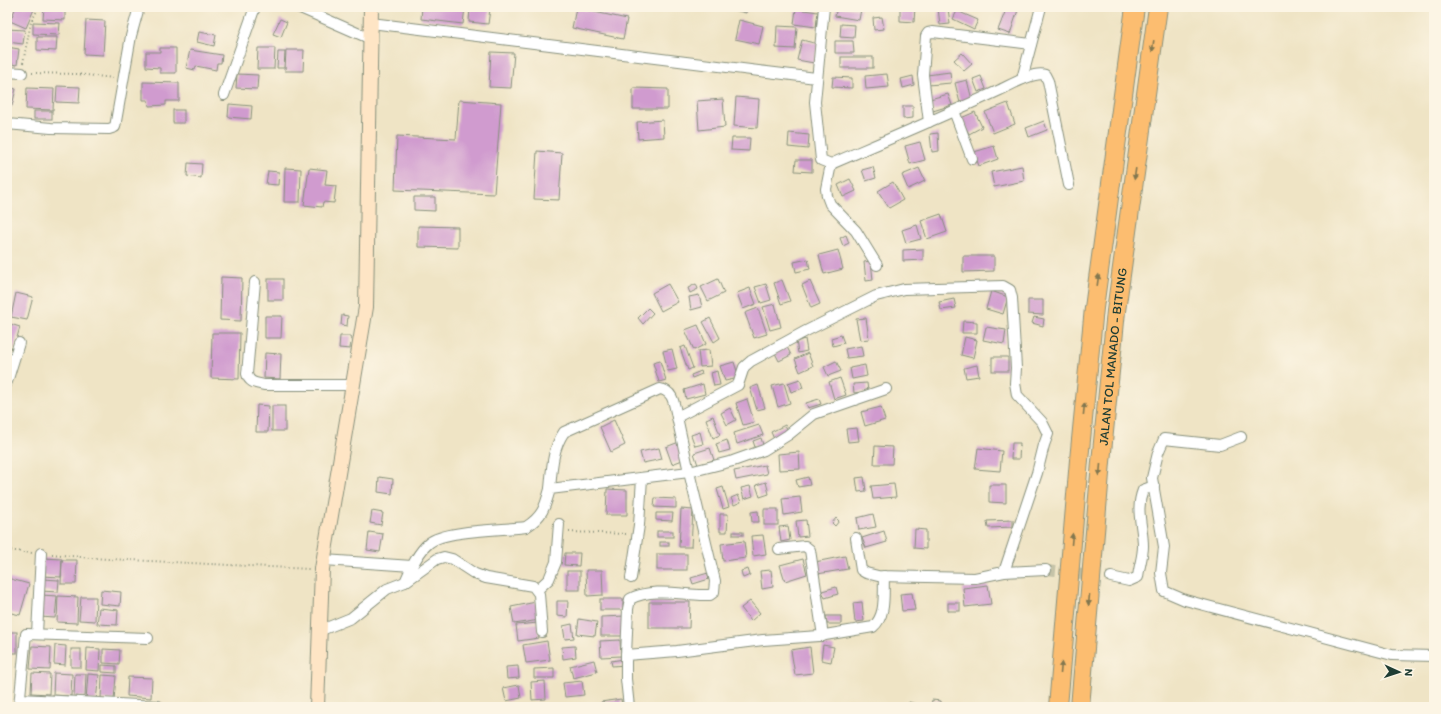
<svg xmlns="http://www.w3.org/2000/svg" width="1441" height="714" font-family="Itim,sans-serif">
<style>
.building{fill:#d09bcf}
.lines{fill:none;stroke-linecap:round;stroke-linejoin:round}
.street-tunnel{stroke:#c5c3a8;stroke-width:10;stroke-dasharray:10 5;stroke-linecap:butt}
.street-casing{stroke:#87907c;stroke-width:12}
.secondary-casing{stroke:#87907c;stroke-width:16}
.highway-casing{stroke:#87907c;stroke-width:20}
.path{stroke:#87907c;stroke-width:2;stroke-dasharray:1 3;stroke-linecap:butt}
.street{stroke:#fff;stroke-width:10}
.secondary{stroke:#fee5c5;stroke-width:14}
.highway{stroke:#fcbd6f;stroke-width:18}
.oneway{fill:#82774f}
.labels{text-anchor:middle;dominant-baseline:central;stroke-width:3;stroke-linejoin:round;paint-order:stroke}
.street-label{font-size:13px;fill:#1f3d34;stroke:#fcf5e5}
</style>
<rect width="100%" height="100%" fill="#fcf5e5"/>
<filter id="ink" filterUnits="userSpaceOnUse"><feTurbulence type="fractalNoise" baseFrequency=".025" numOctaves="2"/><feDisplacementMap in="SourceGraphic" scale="8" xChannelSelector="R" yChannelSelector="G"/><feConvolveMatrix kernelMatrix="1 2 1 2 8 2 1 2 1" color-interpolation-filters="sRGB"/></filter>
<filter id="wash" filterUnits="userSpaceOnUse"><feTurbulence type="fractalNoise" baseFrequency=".012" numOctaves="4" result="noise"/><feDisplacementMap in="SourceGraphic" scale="16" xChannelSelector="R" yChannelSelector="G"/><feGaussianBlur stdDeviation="0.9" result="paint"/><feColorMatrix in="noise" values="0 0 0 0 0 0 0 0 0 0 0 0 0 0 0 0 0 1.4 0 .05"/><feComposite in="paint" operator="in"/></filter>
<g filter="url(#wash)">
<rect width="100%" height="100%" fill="#efe4c5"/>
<g id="blocks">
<!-- building -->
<g class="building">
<path d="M16,7H35L26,28L10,21Z"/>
<path d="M44,7H65V20L43,19Z"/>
<path d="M422,7H465L463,24L421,19Z"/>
<path d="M470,7L490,9L488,24L469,22Z"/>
<path d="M722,7H747L746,13Z"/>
<path d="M837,7L861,9L859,20L835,16Z"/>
<path d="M900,7H915L914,22L900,21Z"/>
<path d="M1007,7H1019L1010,34L998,30Z"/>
<path d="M7,8L11,9L7,19Z"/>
<path d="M576,8L627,19L623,39L572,28Z"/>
<path d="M938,8H948L950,24L940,25Z"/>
<path d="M796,9L818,12L816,27L794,24Z"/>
<path d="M957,11L978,20L974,29L953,19Z"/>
<path d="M882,17L884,29L874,30L873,18Z"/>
<path d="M280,19L287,22L281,37L273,34Z"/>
<path d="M86,20L105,21L103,55L84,54Z"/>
<path d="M739,20L763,26L759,44L735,39Z"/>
<path d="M33,22L60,23L59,35L33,34Z"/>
<path d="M841,24L855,25L854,38L840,37Z"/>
<path d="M777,26L797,27L795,49L776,48Z"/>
<path d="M7,29L25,30L23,44L7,42Z"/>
<path d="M199,32L216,35L214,46L197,42Z"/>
<path d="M37,37H57L56,51L37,50Z"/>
<path d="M802,40L818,44L814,63L797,60Z"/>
<path d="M835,41H853L854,53H835Z"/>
<path d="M7,47L19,49L17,65L7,63Z"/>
<path d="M160,48H176V73H160V68L146,67V52H160Z"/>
<path d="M258,48H275L274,69H257Z"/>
<path d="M190,50L222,55L221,63H217L216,70L196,66L195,70L186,68Z"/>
<path d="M286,50H304L303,71H285Z"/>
<path d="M278,52H285L284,68H277Z"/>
<path d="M491,52L514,53L511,88L489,87Z"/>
<path d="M962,53L972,64L964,71L954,60Z"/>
<rect x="841" y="57" width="32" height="11"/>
<path d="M950,72L951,83L928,85L927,75Z"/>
<path d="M237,74L258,75L257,89L236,88Z"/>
<path d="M887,74L889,87L866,89L865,76Z"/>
<path d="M913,76L914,85L903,88L901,79Z"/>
<path d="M981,76L986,89L978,92L973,79Z"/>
<path d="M833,77L852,78V88L832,87Z"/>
<path d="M967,80L972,100L960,103L955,83Z"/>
<path d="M143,82L179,83V101H166V105L149,106L148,100H143Z"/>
<path d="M57,86L80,87L79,103L56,102Z"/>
<path d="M7,87L16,89L12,106L7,105Z"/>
<path d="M27,88L54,89L53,110L26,109Z"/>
<path d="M633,88L668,89V109H633Z"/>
<path d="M948,94L952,105L933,111L930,99Z"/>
<path d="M736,97L759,99L757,128L734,126Z"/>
<path d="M723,99L725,127L699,130L697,101Z"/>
<path d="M459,100L501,103L494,194L395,190L397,136L456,139Z"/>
<path d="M1008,103L1015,124L993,133L985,112Z"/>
<path d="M229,104L252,106L251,119L228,117Z"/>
<path d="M903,106H913V118L903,119Z"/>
<rect x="173" y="110" width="11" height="13"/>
<rect x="34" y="111" width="18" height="8"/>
<path d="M975,112L982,127L969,134L961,118Z"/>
<path d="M663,120L664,137L638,139L637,122Z"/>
<path d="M1044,121L1047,130L1029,137L1026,128Z"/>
<path d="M789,133L809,135L808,149L788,147Z"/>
<path d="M938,133L939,151L932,152L930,134Z"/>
<path d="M732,138H750L749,151L731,150Z"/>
<path d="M920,142L925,160L910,164L905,146Z"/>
<path d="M994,146L998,159L979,166L974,152Z"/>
<path d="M537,151L562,153L559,200L534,199Z"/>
<path d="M796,160H812V172L795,171Z"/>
<path d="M188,163L202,164L201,178L187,176Z"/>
<path d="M1022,166L1024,181L994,187L991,172Z"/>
<path d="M873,167L876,178L866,181L862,170Z"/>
<path d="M285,168L301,169L300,202H284Z"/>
<path d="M309,168L327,170L325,185L336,186L334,203L323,202L322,207L304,205Z"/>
<path d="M919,168L925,181L908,189L902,175Z"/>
<path d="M268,171L279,172L278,185L266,184Z"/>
<path d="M850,179L856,191L843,197L838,185Z"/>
<path d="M893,182L903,200L889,208L878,191Z"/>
<path d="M414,197H435V211L414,210Z"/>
<path d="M941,214L947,232L927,239L921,221Z"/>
<path d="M917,225L921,239L906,243L902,230Z"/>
<path d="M418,226L458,227V248L418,247Z"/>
<path d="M846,235L849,243L843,246L840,238Z"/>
<path d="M923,249V260L903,261V250Z"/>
<path d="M838,250L843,269L824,274L819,255Z"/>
<path d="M963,256H994V271L963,272Z"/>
<path d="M808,259L810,269L796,272L794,262Z"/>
<path d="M871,261L873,280L866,281L864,262Z"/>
<path d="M221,277L242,278L241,321L220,320Z"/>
<rect x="268" y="279" width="15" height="21"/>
<path d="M718,279L724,293L708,301L701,287Z"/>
<path d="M782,280L790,301L781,304L774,283Z"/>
<path d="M810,281L820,304L811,308L802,285Z"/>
<path d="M668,284L678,302L661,311L652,293Z"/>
<path d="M696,284L698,289L690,293L688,288Z"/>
<path d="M766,284L771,300L761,303L755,287Z"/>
<path d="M750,288L756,304L743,309L737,293Z"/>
<path d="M991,291L1008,297L1003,314L986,309Z"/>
<path d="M16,293L33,297L27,320L11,317Z"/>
<path d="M699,295L702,307L691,310L689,297Z"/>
<path d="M954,299L956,308L941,310L939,302Z"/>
<path d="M1028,300H1043V315L1028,314Z"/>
<path d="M775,304L781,327L770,330L763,307Z"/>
<path d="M648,308L653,313L643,324L638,318Z"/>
<path d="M758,308L767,334L754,338L745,313Z"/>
<path d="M342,315L348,316L347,326L341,325Z"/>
<path d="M265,316H282L281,338H265Z"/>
<path d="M1034,317L1044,319L1043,326L1032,323Z"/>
<path d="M710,318L720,338L714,342L703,322Z"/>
<path d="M866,318L869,339L860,340L856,319Z"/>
<path d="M963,321L977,322V333H962Z"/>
<path d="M7,323L20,327L14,348L7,346Z"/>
<path d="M698,325L706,344L694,350L685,330Z"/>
<path d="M986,327L1006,330L1004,344L983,340Z"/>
<path d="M212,333H240L239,379L211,378Z"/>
<path d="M841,335L844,343L833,346L831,338Z"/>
<path d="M340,336H351L350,349L339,348Z"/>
<path d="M965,337L977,340L973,358L961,355Z"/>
<path d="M805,339L807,351L798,353L796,341Z"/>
<path d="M685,346L693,368L688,370L680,348Z"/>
<path d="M861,346L863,356L847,358L845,349Z"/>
<path d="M787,347L791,355L779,361L775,353Z"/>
<path d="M672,349L677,369L668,371L663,351Z"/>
<path d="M709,350L711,366L700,367L698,351Z"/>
<path d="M265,353L281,354L280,379L264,378Z"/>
<path d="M808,353L813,366L800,372L795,359Z"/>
<rect x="992" y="357" width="16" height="14"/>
<path d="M660,361L666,380L659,382L653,363Z"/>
<path d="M836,361L841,371L828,376L824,367Z"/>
<path d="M734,362L739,378L725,381L720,366Z"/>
<path d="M865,365L867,376L852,379L850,368Z"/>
<path d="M977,365L979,376L966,378L964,368Z"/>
<path d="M701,371L702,374L692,378L691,375Z"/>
<path d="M717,371L720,385L714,386L711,373Z"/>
<path d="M840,378L846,395L834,399L829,382Z"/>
<path d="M800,379L803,388L791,392L788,383Z"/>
<path d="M784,383L790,403L778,407L772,386Z"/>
<path d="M867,383L868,391L854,393L853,384Z"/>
<path d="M703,384L705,394L686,399L684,390Z"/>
<path d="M758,385L765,408L757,410L750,388Z"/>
<path d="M747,399L754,422L743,425L736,403Z"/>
<path d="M819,399L821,404L808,408L806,403Z"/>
<path d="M257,405L269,406L268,432H256Z"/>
<rect x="272" y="406" width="13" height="25"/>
<path d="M881,407L885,420L865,426L861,412Z"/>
<path d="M730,408L736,420L727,425L721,413Z"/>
<path d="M713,416L720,435L713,438L706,419Z"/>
<path d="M614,420L625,445L611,452L600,427Z"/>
<path d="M759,425L763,435L737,444L734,433Z"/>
<path d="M785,425L788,431L774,439L771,432Z"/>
<path d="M857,428L859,441L848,442L846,429Z"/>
<path d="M700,432L703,444L695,446L691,435Z"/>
<path d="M761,438L764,448L756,450L753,441Z"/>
<path d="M727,440L730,450L719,453L716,444Z"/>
<path d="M679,442L685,459L672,464L666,447Z"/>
<path d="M1012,443H1020L1019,459H1011Z"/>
<path d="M875,446L893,447L892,464H874Z"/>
<path d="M659,448L662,459L643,463L640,452Z"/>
<path d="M710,448L714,460L698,465L694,453Z"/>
<path d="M978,448L1002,451L1000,471L975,469Z"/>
<path d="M799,452L800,469L779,470L778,454Z"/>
<path d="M765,465L767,474L736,480L734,471Z"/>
<path d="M379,477L393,479L392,494L378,492Z"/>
<path d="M808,477L810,485L798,487L796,480Z"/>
<path d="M864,477L866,491L858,492L856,478Z"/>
<path d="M766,482L769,494L760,497L756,485Z"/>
<path d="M894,484L896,497L873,499L871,486Z"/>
<path d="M989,485H1006V503L989,502Z"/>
<path d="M750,486L753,496L744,499L741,488Z"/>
<path d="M723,487L729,507L723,509L717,489Z"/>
<path d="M607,489L627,490V515H606Z"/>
<path d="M738,495L741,502L734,505L731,498Z"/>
<path d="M800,497L802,512L784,515L782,499Z"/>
<path d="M655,498L676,499V508L654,507Z"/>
<path d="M681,509L693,510L691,547H679Z"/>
<rect x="764" y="509" width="14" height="16"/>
<path d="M372,511L383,513L381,525L370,523Z"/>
<path d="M758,511L759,522H752L751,512Z"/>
<path d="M656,513H673L672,521L656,520Z"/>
<path d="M720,514H728L727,532H720Z"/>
<path d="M873,514L876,527L859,530L857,518Z"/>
<path d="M836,518L839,521L835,526L832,523Z"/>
<path d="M806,520L808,536L798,537L796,521Z"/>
<path d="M1013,520V527L988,528L987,521Z"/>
<path d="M788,526L790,540L781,542L779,527Z"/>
<path d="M915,529L926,530V549L914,548Z"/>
<rect x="657" y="531" width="16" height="6"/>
<path d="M884,531L887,542L866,548L862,538Z"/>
<path d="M369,532L383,534L380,552L367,550Z"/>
<rect x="733" y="532" width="10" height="3"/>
<path d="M763,535L766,554L753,556L751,536Z"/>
<path d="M744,541L746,558L723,561L721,544Z"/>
<rect x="660" y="542" width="9" height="4"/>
<path d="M565,553H580L579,566L564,565Z"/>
<rect x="657" y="554" width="30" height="16"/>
<path d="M845,556L848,569L817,574L815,562Z"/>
<path d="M43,558L62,559L61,577L42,576Z"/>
<path d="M803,559L807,574L785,581L780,565Z"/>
<path d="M62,560H77L76,584H61Z"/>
<path d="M748,569L750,575L743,578L741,571Z"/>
<path d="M586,570H602L603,595L587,596Z"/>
<path d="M771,570L773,587L762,589L760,571Z"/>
<rect x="567" y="571" width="13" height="19"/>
<path d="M708,573L709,579L693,584L691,578Z"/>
<path d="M7,578L29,584L20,615L7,612Z"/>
<path d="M42,579L59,580L58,592L41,591Z"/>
<path d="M988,585L991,604L965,607L963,588Z"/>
<path d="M836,587L838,594L825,598L822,591Z"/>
<path d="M101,590L121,592L120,606L100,604Z"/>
<path d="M912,593L915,610L902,611L900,594Z"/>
<path d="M41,595L57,596L55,618L40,617Z"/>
<path d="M58,596L78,597L77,623L57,622Z"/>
<path d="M81,597H96L95,621L79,620Z"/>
<rect x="600" y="599" width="23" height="11"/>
<path d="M557,601H568L567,617L557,616Z"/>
<path d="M750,601L760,613L751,621L741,608Z"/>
<path d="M536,602L540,620L514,624L511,607Z"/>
<path d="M649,602H690L689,628H649Z"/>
<path d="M862,602L864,621L855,622L853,603Z"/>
<rect x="948" y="603" width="12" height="8"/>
<path d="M99,608L118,610L117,625L97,624Z"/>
<path d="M626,616V636H601V617Z"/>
<path d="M826,616H841V624H827Z"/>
<path d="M579,619L597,622L595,636L577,634Z"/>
<path d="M538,623L539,638L518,641L516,625Z"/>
<path d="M572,624L574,638L565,639L563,626Z"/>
<rect x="7" y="632" width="10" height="21"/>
<path d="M620,640L621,656L601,657L600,641Z"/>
<path d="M547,641L550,660L526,663L523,645Z"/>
<path d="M55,645L66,646L65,665L54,664Z"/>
<path d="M823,645L834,647L831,662L821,660Z"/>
<path d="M32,646L51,647L50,670L30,669Z"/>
<path d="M575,646L576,657L563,659L562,647Z"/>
<path d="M810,647L813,673L795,675L791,650Z"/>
<path d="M87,648L100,649L99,671L86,670Z"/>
<rect x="71" y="649" width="10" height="18"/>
<path d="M103,649L120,650L119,664L103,663Z"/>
<path d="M624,659L625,665L612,666L611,661Z"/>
<path d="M594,660L597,672L573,678L570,666Z"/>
<path d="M102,665L116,666V673L102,672Z"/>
<path d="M518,666L519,678L507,679L506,667Z"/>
<path d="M554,668V678H534V669Z"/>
<path d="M32,673L50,674L49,694L31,693Z"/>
<path d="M54,673L72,674L71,696L53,695Z"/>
<path d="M75,674H86L85,697L74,696Z"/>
<path d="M88,674L99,675L96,700H86Z"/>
<path d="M102,675L116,676L114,700L101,699Z"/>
<path d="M128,677L152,678L151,698L127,696Z"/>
<path d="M545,681L546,699L532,700L531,682Z"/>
<path d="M582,681L584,695L565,697L563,683Z"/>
<path d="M519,685L521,698L506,701L503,688Z"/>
<path d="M621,699L622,707H602L601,702Z"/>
<path d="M932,700L941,701V707H931Z"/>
<path d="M909,702L916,704L915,707H908Z"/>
<path d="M564,705H588L587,707H564Z"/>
</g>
</g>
</g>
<g filter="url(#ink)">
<use href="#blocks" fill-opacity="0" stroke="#87907c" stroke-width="1"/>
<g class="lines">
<!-- street-tunnel -->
<path class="street-tunnel" d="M1046,570L1111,577"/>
<defs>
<g id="street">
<path d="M298,7L371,39"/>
<path d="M824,7L815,102L821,160L831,164C887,140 944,116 1000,90C1011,85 1034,71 1045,75L1048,81L1069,185"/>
<path d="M371,23L816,78"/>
<path d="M7,72L22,73"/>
<path d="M1022,79L1041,7"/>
<path d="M224,95L255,7"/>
<path d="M954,111L972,159"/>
<path d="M929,122L923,75L926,36L928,33L933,32L1031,44"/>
<path d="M7,124L51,128L109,129L115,127L131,36L139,7"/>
<path d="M831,164L826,189L827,196L830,204L856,231L877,265"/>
<path d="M255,282L247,374C249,383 256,383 264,385H354"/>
<path d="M7,382L19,343"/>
<path d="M1241,437L1220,445L1164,439L1158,453L1152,478L1164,547L1161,573L1164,591L1185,600L1392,655L1434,656"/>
<path d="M550,489C552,468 552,450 564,432L660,389C674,391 674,405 677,417"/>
<path d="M856,538L861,570L866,573L878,576L975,578L1004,572L1046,570"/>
<path d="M779,549L805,546L810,550L823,636"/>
<path d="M324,560L412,566"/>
<path d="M1111,577L1129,581L1138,577C1139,567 1143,556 1143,546C1143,526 1135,510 1143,490L1154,486"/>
<path d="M631,578L639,525L642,478"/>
<path d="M405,582C411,568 418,552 429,543C444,530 504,530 526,527C543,516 545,507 550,489L689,472L677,417L738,385L744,367L751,361L806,331L876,296L904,289L1003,286L1010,290L1012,298L1016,368L1015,383L1017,395L1042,422L1048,434L1044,445L1037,473L1004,572"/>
<path d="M537,590L549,579L556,562L559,524"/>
<path d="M319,631L351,618L387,589L405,582L437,559L444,557L452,559L475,574L486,578L533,586L539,594L542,632"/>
<path d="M37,634L41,553"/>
<path d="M626,655L628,609L630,599C651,588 679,594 701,595H710L714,592L715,581L689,472L733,461L764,450L788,435L814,414L886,389"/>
<path d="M20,699L158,706"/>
<path d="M19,707L26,634L148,638"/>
<path d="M629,707L626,679V655L677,651L763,640L819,636L873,627C887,615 883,593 884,576"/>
</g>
<path id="secondary" d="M317,707L322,569L366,307L371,7"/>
<g id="highway">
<path d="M1058,707L1079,460L1094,308L1135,7"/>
<path id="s1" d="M1080,707L1101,462L1116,311L1158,7"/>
</g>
</defs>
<!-- street casing -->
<use href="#street" class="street-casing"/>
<!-- secondary casing -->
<use href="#secondary" class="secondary-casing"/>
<!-- highway casing -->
<use href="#highway" class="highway-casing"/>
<!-- path -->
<g class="path">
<path d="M23,63L31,22L39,7"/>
<path d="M32,73L76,74L114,78"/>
<path d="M569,532L627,534"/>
<path d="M7,550L32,553"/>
<path d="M52,554L90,558L309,569"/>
</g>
<!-- street -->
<use href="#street" class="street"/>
<!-- secondary -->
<use href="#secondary" class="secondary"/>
<!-- highway -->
<use href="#highway" class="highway"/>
</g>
<!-- one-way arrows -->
<defs><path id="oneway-solid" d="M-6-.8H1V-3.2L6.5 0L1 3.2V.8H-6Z"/></defs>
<g class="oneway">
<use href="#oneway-solid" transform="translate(1153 46) rotate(98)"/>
<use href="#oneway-solid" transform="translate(1135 174) rotate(98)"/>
<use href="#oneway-solid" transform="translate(1098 280) rotate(-82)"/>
<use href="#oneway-solid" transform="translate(1084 409) rotate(-84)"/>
<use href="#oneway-solid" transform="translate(1100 470) rotate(95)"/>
<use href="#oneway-solid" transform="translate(1072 539) rotate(-85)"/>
<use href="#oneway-solid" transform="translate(1089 600) rotate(95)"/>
<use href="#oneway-solid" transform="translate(1061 668) rotate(-85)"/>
</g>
</g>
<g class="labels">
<!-- street labels -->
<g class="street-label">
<text stroke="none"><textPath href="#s1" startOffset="352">JALAN TOL MANADO - BITUNG</textPath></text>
</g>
</g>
<!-- margin -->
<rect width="1441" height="714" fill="none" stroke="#fcf5e5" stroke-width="24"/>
<!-- north arrow -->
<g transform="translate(1399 672) rotate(93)" stroke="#fcf5e5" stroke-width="3" paint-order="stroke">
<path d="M0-3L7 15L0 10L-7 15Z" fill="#1f3d34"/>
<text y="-6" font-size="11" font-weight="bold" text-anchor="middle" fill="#1f3d34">N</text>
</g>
</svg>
